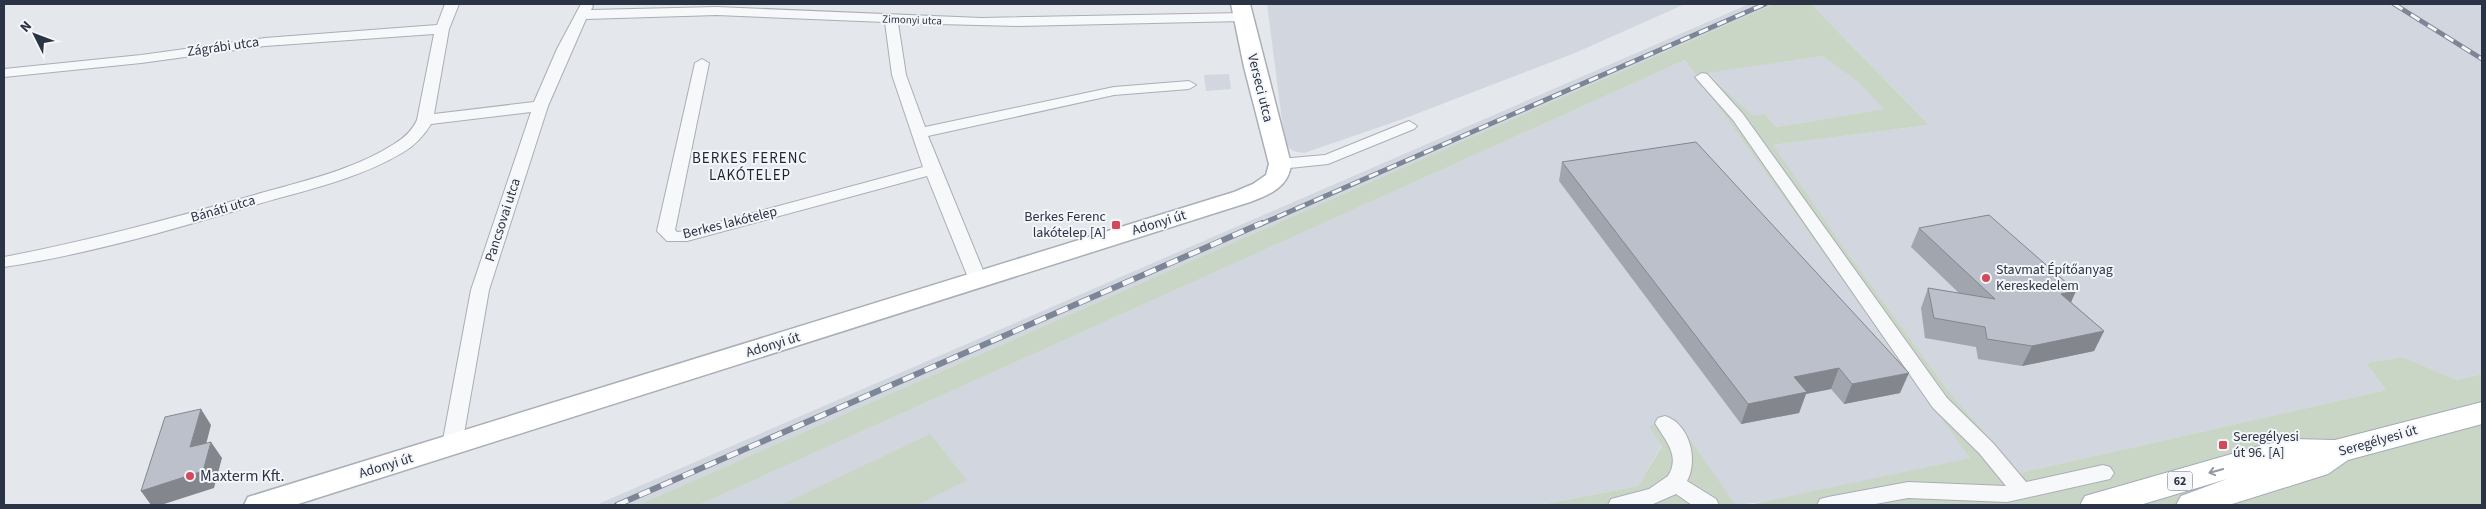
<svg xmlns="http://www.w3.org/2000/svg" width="2486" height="509" font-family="'Source Sans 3',sans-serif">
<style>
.built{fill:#d2d6de}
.green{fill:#c9d6c5;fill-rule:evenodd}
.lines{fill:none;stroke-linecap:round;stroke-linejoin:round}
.street-casing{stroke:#a9aeb7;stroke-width:2}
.secondary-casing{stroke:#a9aeb7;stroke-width:3}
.primary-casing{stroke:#a3abb8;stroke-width:2}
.street{fill:#f7f8fa;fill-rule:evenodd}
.secondary{fill:#fff;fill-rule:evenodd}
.primary{fill:#fff;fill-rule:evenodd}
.rail-far1-casing{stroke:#7d8696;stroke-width:5}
.rail-casing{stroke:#7d8696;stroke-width:6}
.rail-far1{stroke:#f4f6f9;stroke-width:3;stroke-dasharray:10;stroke-linecap:butt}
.rail{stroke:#f4f6f9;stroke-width:4.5;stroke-dasharray:12;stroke-linecap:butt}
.wall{fill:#a1a5ae}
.shaded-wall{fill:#83868d}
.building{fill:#bbc0ca;stroke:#83868d}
.oneway{stroke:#959aa2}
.poi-dot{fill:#d1495b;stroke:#f4f6f9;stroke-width:2}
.labels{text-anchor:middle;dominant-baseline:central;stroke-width:4;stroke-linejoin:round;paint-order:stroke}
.far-street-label{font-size:11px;fill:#2b3445;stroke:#f4f6f9}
.shield{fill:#f4f6f9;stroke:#676e7b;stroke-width:1}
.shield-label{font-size:12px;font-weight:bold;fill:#2b3445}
.street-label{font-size:14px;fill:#2b3445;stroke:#f4f6f9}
.poi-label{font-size:14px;fill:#2b3445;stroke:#f4f6f9;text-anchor:start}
.neighbourhood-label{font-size:15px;letter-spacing:1px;fill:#1d2536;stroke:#f4f6f9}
.near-poi-label{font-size:16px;fill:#2b3445;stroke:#f4f6f9;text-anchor:start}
</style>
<rect width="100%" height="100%" fill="#e4e7ec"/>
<!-- built -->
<g class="built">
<path d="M1267,4H1685L1575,53L1403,119L1304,153L1293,151L1285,144Z"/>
<path d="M1749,4H1774L638,505H596Z"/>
<path d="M1811,4H2482V374L2457,380L2403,357L2366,363L2386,390L2020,473L1950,393L1845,249L1772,145L1929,125Z"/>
<path d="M1823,56L1859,83L1885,109L1776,127L1765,114L1753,117L1707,72Z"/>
<path d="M1685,60L1971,458L1778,500L1736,505L1676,421L1638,486L1540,505H699Z"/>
<path d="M1229,74L1231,89L1206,91L1204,75Z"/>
</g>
<!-- green -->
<g class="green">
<path d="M1774,4H1811L1929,125L1773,145L1845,249L1950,393L2020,473L2386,390L2366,363L2403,357L2457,380L2482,374V505H1749L1970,458L1685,60L699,505H638ZM1823,56L1859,83L1884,109L1776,127L1765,114L1753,116L1707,73Z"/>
<path d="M1676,420L1736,505H1540L1638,486L1662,446L1649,426Z"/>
<path d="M930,434L967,480L917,505H781Z"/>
</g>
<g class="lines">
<defs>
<g id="street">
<path d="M445,4H459L449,29L434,114L534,102L557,49L581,4H591L593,6L591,10L717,7L981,18L1243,13L1250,17L1243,21L1018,26L898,23L906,75L925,127L1114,87L1189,81L1196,85L1189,89L1114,95L928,136L987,280L984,284H972L969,280L927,176L687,241H667L657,231L695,63L702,59L709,63L675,230L677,232L686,231L923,167L892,75L885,22L717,15L586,19L548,106L489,290L462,445L459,450L452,452L445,450L442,445L471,290L531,112L431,124C424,136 414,146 402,153C358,179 307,190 258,204C175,229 90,254 4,267V257C88,241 169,219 251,196C299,182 352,171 394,144C404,138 412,131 417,120L434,34L265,46L141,63L4,77V69L141,55L265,38L437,25Z"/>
<path d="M1702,73L1707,74L1743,114L1947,398L1993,443L2026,482L2103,465L2110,467L2114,473L2110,479L2007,502L1908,498L1870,505H1817L1820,499L1828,497L1908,482L2006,486L1979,453L1933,408L1733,120L1695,77Z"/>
<path d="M1409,121L1417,126L1414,129L1328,164L1280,169L1272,164L1280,159L1325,155Z"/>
<path d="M1665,416C1689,423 1699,460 1687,481L1716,499L1719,505H1692L1676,494L1651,505H1608L1611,499L1649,489L1668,476C1681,456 1665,440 1655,423L1658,418Z"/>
</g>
<path id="secondary" d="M1231,4H1250L1291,164C1289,187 1269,195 1250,202L295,505H244L248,497L1234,192L1253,184L1266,175L1269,164L1244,67Z"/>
<path id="primary" d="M2482,402V424L2348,460L2328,474L2229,505H2176L2181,496L2227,479L2140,505H2080L2085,496L2263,445L2293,439L2335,440Z"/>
</defs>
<!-- street casing -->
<use href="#street" class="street-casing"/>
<!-- secondary casing -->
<use href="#secondary" class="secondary-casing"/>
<!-- primary casing -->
<use href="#primary" class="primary-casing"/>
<!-- street -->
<use href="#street" class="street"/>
<!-- secondary -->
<use href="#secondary" class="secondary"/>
<!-- primary -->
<use href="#primary" class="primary"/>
<defs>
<g id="rail-far1">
<path d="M2394,4L2482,59"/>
<path d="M1259,225L1765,4"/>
</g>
<path id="rail" d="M617,505L1262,223"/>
</defs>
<!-- rail-far1 casing -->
<use href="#rail-far1" class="rail-far1-casing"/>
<!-- rail casing -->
<use href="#rail" class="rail-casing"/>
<!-- rail-far1 -->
<use href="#rail-far1" class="rail-far1"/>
<!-- rail -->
<use href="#rail" class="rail"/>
</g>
<!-- wall -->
<g class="wall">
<path d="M1562,162L1900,393L1844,404L1831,389L1806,394L1799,413L1741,424L1559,181Z"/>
<path d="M1919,228L2076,291L2071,302L2104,331L2094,351L2022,366L1978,359L1976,347L1925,338L1921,308L1928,288L1959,293L1911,247Z"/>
</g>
<!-- shaded-wall -->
<g class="shaded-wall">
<path d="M2076,291L2067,311L2061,294Z"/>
<path d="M2104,331L2094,351L2022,366L2032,346Z"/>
<path d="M1839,368L1831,389L1806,394L1799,413L1741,424L1748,404L1794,377Z"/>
<path d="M1909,373L1900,393L1844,404L1852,384Z"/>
<path d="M201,409L211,425L201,464L190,447Z"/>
<path d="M211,442L222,458L214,488L161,505H151L141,491Z"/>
</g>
<!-- building -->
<g class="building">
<path d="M1696,142L1909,373L1852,384L1839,368L1794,377L1807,392L1748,404L1562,162Z"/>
<path d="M1989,215L2076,291L2061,294L2104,331L2032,346L1987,339L1985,327L1934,318L1928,288L1995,299L1919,228Z"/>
<path d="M201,409L190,447L211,442L203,471L141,491L165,417Z"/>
</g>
<!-- one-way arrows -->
<defs><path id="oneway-shaft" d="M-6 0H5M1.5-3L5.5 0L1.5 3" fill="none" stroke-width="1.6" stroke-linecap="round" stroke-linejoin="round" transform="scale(1.25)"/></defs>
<use class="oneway" href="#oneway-shaft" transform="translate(2216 471) rotate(164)"/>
<!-- markers -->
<g class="poi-dot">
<rect x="1111" y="220" width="10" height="10" rx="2.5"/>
<circle cx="1986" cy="278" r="5"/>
<rect x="2218" y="440" width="10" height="10" rx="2.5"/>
<circle cx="190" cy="476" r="5"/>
</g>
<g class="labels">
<!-- far-street labels -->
<g class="far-street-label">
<text transform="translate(912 20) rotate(2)">Zimonyi utca</text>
</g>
<!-- shield labels -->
<rect class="shield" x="2167.5" y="471.5" width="25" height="19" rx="4"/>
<g class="shield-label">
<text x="2180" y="481">62</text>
</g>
<!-- street labels -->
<g class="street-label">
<text transform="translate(223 47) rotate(-8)">Zágrábi utca</text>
<text transform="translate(1260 88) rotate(76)">Verseci utca</text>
<text transform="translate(223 209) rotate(-16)">Bánáti utca</text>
<text transform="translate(503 220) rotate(-72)">Pancsovai utca</text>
<text transform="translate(730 223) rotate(-14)">Berkes lakótelep</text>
<text transform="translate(1159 223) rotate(-17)">Adonyi út</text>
<text transform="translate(773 345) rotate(-17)">Adonyi út</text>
<text transform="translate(2378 441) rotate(-16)">Seregélyesi út</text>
<text transform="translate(386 466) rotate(-17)">Adonyi út</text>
</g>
<!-- poi labels -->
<g class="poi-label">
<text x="1106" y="217" text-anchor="end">Berkes Ferenc<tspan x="1106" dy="16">lakótelep [A]</tspan></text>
<text x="1996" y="270">Stavmat Építőanyag<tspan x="1996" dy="16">Kereskedelem</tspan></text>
<text x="2233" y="437">Seregélyesi<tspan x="2233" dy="16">út 96. [A]</tspan></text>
</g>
<!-- neighbourhood labels -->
<g class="neighbourhood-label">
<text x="750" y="158">BERKES FERENC<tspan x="750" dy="17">LAKÓTELEP</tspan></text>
</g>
<!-- near-poi labels -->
<g class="near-poi-label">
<text x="200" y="476">Maxterm Kft.</text>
</g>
</g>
<!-- border -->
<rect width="2486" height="509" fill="none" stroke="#2b3445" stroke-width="10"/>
<!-- north arrow -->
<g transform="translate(35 35) rotate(312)" stroke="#f4f6f9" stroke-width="4" paint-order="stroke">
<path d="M0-4L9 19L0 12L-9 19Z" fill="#2b3445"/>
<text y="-8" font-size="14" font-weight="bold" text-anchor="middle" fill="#2b3445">N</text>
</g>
</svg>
